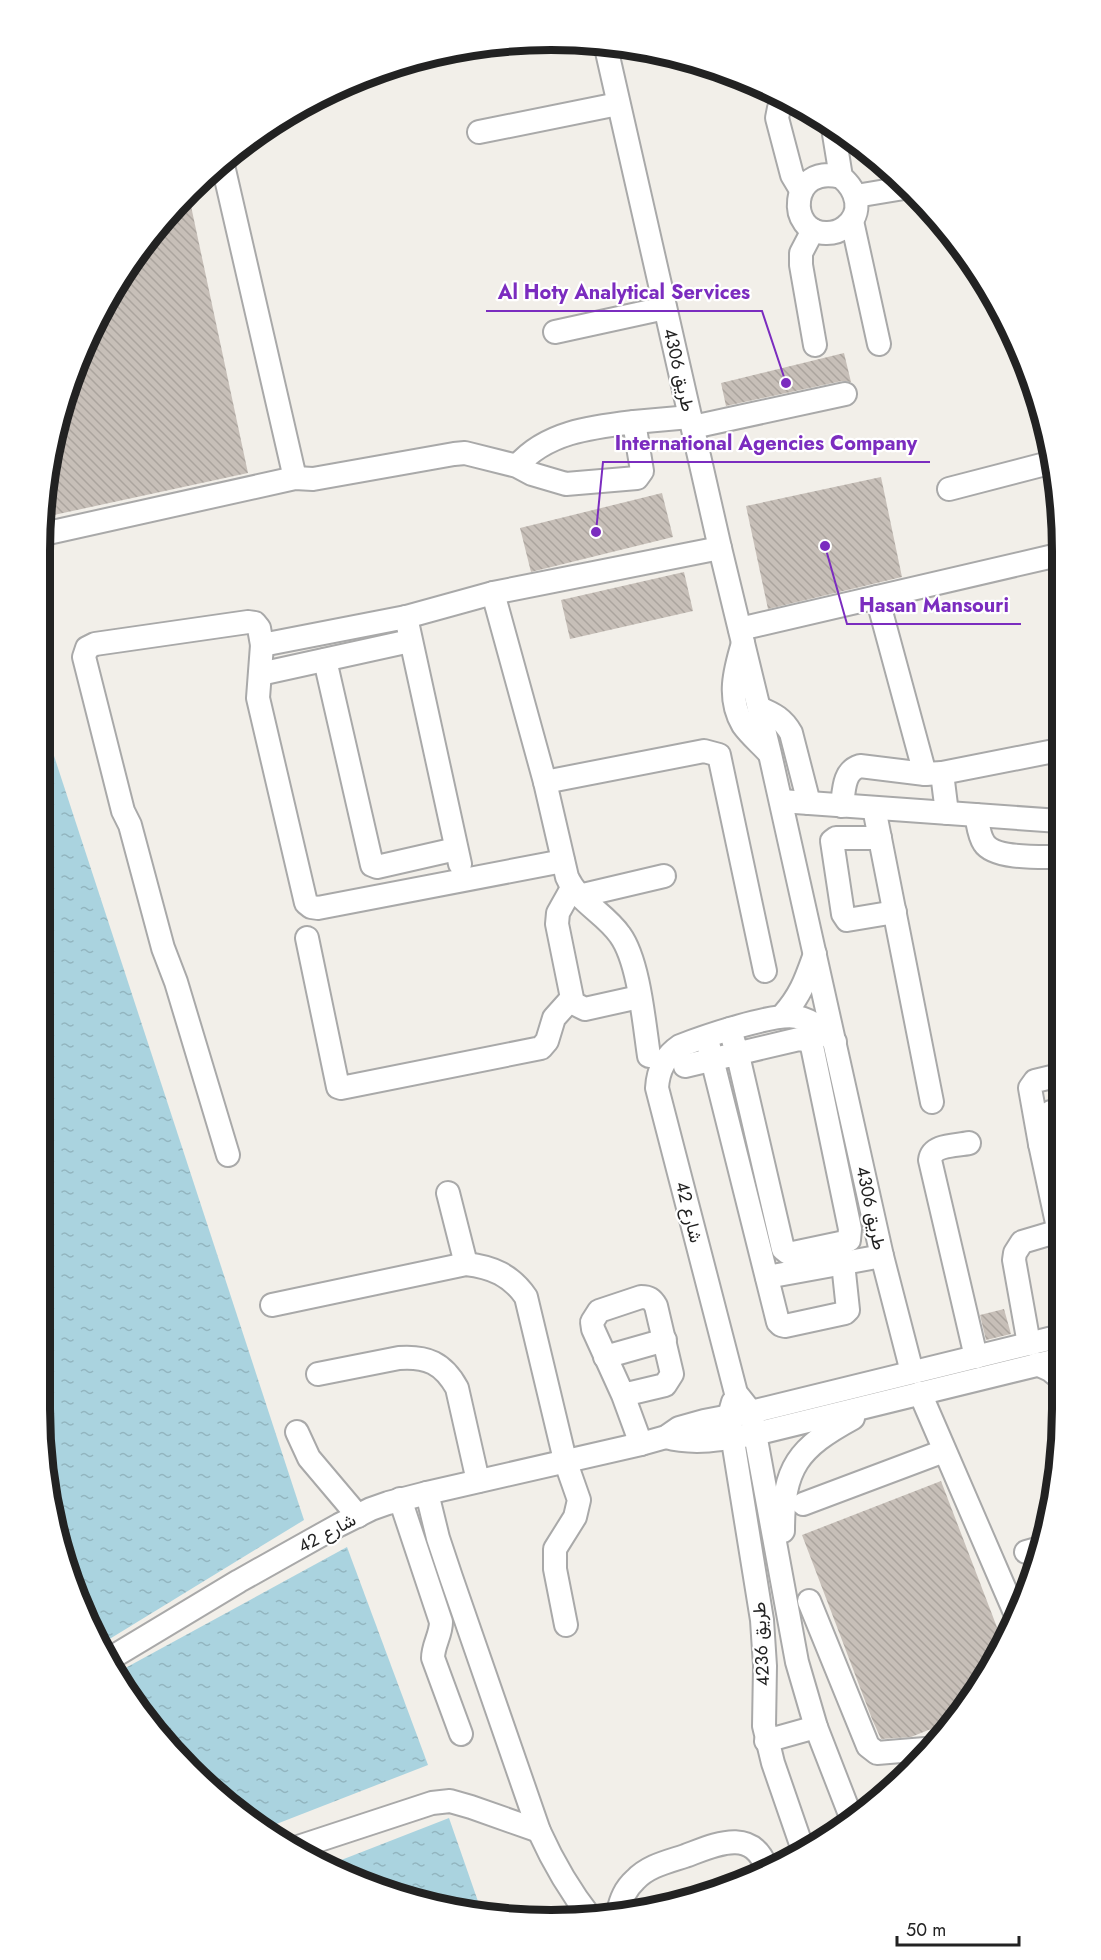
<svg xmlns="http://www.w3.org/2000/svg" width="1101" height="1960" font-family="Jost,Vazirmatn,sans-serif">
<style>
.water{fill:url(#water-ripples)}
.building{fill:url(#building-back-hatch)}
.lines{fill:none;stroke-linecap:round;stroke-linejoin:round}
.minor-casing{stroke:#a9a9a9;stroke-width:26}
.minor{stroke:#fff;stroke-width:22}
.labels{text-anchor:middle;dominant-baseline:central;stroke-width:4.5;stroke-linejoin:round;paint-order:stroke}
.street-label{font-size:18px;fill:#222;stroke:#fff}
.rim{fill:none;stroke:#222;stroke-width:8}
.leader{fill:none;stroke:#7b2cbf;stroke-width:2}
.callout-dot{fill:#7b2cbf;stroke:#fff;stroke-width:2}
.callout-label{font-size:20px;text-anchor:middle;font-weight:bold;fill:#7b2cbf;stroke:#fff;stroke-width:4.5;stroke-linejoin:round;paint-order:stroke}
</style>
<defs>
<pattern id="water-ripples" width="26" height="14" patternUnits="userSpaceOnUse" patternTransform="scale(1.5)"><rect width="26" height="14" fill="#aad3df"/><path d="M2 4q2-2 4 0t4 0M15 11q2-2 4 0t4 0" fill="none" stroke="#92b5bf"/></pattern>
<pattern id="building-back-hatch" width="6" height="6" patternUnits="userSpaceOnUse" patternTransform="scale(1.5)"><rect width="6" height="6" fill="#c7bfb8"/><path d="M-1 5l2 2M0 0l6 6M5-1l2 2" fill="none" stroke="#aba49e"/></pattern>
</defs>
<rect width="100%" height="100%" fill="#f2efe9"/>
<!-- water -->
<g class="water">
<path d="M40,713L304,1520L103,1643L66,1574L39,1409Z"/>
<path d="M347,1547L428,1765L261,1830L144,1721L118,1672Z"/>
<path d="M449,1818L481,1910L418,1903L331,1864Z"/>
</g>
<!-- building -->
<g class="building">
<path d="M188,192L248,473L40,518L66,386L108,294L166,213Z"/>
<path d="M844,353L851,382L842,381L726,406L721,383Z"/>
<path d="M881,477L902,577L768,609L746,506Z"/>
<path d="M662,493L673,537L531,572L520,528Z"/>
<path d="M684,572L693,611L570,639L561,600Z"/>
<path d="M1004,1309L1011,1334L986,1340L980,1315Z"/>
<path d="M941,1481L1003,1643L993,1666L946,1723L911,1737L881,1739L872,1719L802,1535Z"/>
</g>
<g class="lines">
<defs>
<g id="minor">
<path d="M605,43L720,548L770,754L882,1256L912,1372"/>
<path d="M793,102L784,104L779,108L777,118L792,175L801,190"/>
<path d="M833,128L841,177C857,190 864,213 845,227C840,231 833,233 827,233C786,234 789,163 841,177"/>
<path d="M479,132L618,104"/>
<path d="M222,161L295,478"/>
<path d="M856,196L910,187"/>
<path d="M852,221L879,344"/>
<path d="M813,230L801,253V265L815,345"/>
<path d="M555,332L665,308"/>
<path d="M634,422L690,417"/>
<path d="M693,427L845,394"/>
<path d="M949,489L1053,462"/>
<path d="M40,532L48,533L295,478L313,479L454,454L465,453L517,466L532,474L566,484L637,478L642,471L634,422C592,427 546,432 517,466"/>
<path d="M493,593L545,782L567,877C578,902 605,913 620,935C639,961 644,1023 649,1056"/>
<path d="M877,597L925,774"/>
<path d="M406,617L460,864"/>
<path d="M740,629L1058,555"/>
<path d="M743,643C735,670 727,698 743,725C750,735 761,744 769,753"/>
<path d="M262,645L258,698L306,903L311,907L318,908L563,861"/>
<path d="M325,660L372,865L377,867L456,849"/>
<path d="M260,674L410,641"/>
<path d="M759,708C774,714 783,719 791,733L809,803"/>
<path d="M942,773L947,813"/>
<path d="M545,782L704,751L719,755L765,971"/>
<path d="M781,801L1059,821"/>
<path d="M842,806C844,791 843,771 860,766L925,774L942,773L1059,750"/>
<path d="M874,808L932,1102"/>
<path d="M976,815C978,824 979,836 984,843C994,859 1041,857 1059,857"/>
<path d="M880,838H836L832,841L843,914L847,920L895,912"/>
<path d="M572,888L558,913L557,924L573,1003L585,1009L639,997"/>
<path d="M579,896L664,876"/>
<path d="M307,938L338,1087L341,1088L541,1048L547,1041L554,1018L571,999"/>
<path d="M783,1015C801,995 806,979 815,954"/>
<path d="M835,1042C824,1031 814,1021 797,1017C776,1012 703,1037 680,1046C665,1056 658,1070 657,1088L736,1393L751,1412L797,1662L816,1727L851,1817"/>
<path d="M709,1047L778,1322L781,1325L785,1326L845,1313L848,1310L843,1263"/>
<path d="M685,1066L799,1039L806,1040L812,1046L850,1229L849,1240L845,1242L793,1253H788L783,1249L740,1064L730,1029"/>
<path d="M1060,1075L1035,1081L1030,1088L1040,1144L1060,1237"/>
<path d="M969,1143C956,1146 932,1144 930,1160L976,1357"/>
<path d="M1040,1144L1052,1141L1057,1137L1051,1112"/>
<path d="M228,1155L176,982L163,948L130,825L123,811L84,657L87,648L95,644L248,622L255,623L259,628L262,645L406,617L493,593L720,548"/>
<path d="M448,1193L466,1264"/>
<path d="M767,1277L882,1256"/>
<path d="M272,1305L466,1264C492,1267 511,1275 526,1297L565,1460L579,1500L575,1517L555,1549V1569L566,1625"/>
<path d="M1029,1344L1014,1260L1015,1253L1022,1242L1059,1231"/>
<path d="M605,1357L665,1340"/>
<path d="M1037,1364L1050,1370L1061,1379"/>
<path d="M318,1374L399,1358C427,1356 443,1363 457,1388L478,1481"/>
<path d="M920,1393L1016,1615"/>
<path d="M623,1395L665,1385L672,1374L656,1306C652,1299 649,1297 641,1297L599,1311L592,1322L593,1329L623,1395L641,1444"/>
<path d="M733,1402L729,1416L762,1620L765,1666L764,1726L773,1763L802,1847"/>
<path d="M297,1432L309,1458L358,1516"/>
<path d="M666,1437C694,1445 726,1439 755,1434L1061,1359"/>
<path d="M427,1493L438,1538L451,1577L539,1831C553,1862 569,1890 591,1918"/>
<path d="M400,1499L441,1622C441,1635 433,1645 433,1658L461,1734"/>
<path d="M803,1504L944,1451"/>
<path d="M783,1531C783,1467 798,1448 853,1418"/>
<path d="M1026,1552L1040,1548"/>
<path d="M809,1601L868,1746L877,1753L925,1749"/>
<path d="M111,1658L239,1581L339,1525L371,1509L388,1503L427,1493L641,1444L666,1437L679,1428L704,1421L751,1412L1061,1336"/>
<path d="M766,1741L816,1727"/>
<path d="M295,1848L432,1803L450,1801L471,1807L539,1831"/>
<path d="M618,1912C621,1899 625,1889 635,1880C648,1866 667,1862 685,1856C715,1845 752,1826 767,1869"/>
</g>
</defs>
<!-- minor casing -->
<use href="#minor" class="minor-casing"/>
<!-- minor -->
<use href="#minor" class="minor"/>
</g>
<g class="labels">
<!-- street labels -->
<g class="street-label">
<text transform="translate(679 370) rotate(77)">طريق 4306</text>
<text transform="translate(871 1208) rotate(78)">طريق 4306</text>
<text transform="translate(689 1212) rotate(76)">شارع 42</text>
<text transform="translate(327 1533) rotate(-28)">شارع 42</text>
<text transform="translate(761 1644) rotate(-93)">طريق 4236</text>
</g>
</g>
<!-- crop -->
<path d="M0 0H1101V1960H0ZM551 50H551A501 501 0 0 1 1052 551V1409A501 501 0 0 1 551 1910H551A501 501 0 0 1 50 1409V551A501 501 0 0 1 551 50Z" fill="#fff" fill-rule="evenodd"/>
<path class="rim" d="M551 50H551A501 501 0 0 1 1052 551V1409A501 501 0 0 1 551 1910H551A501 501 0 0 1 50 1409V551A501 501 0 0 1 551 50Z"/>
<!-- callouts -->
<path class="leader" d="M786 383L762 311H486M596 532L603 462H930M825 546L847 624H1021"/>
<g class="callout-dot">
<circle cx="786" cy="383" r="6"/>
<circle cx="596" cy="532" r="6"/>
<circle cx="825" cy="546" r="6"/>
</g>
<g class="callout-label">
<text x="624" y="299">Al Hoty Analytical Services</text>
<text x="766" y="450">International Agencies Company</text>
<text x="934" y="612">Hasan Mansouri</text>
</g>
<!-- scale -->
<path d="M897 1936v9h122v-9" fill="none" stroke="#222222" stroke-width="3"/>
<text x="906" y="1936" font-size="18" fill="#222222" stroke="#ffffff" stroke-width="4.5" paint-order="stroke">50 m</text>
</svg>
